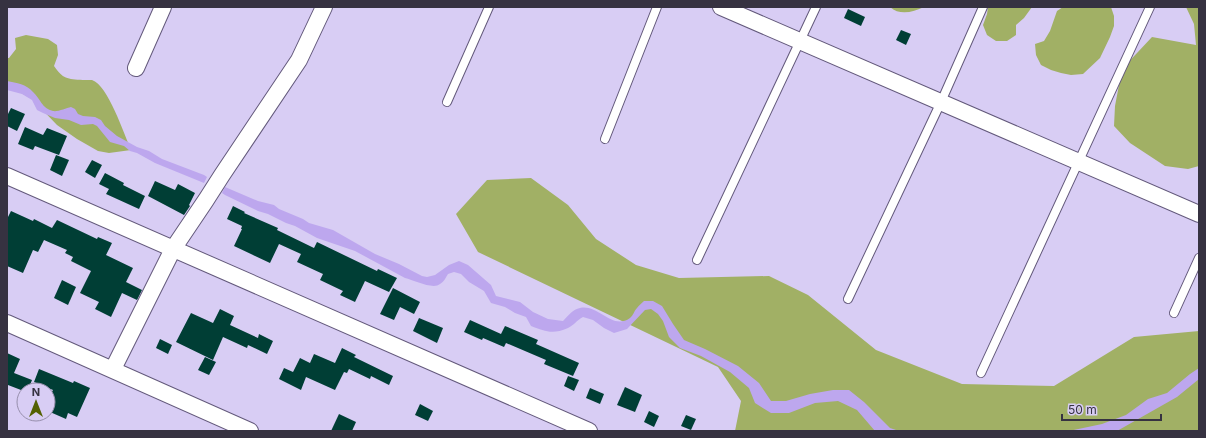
<svg xmlns="http://www.w3.org/2000/svg" width="1206" height="438" font-family="Inter,sans-serif">
<style>
.forest{fill:#a1b065}
.water{fill:#bda7ee}
.building{fill:#003e35}
.lines{fill:none;stroke-linecap:round;stroke-linejoin:round}
.lane-casing{stroke:#63597b;stroke-width:10}
.street-casing{stroke:#63597b;stroke-width:18}
.lane{stroke:#fff;stroke-width:8}
.street{stroke:#fff;stroke-width:16}
</style>
<rect width="100%" height="100%" fill="#d8cdf4"/>
<!-- forest -->
<g class="forest">
<path d="M890,7H924C913,12 900,16 890,7Z"/>
<path d="M988,7H1032L1024,18L1016,25V35L1007,41H996L987,35L983,25L987,14Z"/>
<path d="M1063,7H1111L1114,16V26L1110,37L1100,58L1083,74L1071,75L1061,73L1051,70L1041,65L1036,55L1035,44L1044,41L1050,31L1057,11Z"/>
<path d="M1186,7H1199V166L1188,169L1165,166L1130,143L1114,126L1115,106L1122,69L1152,37L1196,45L1194,24Z"/>
<path d="M26,35L48,39L57,45L58,55L54,66C63,79 67,79 83,80C85,80 89,80 92,80C108,85 124,134 131,150L109,153L98,151L77,139L57,125L32,99L7,85V58H9L16,49L15,38Z"/>
<path d="M531,178L568,205L596,239L636,265L679,278L769,276L808,295L876,350L962,384L1054,386L1134,337L1199,331V431H735L741,401L718,367L478,252L456,214L487,180Z"/>
</g>
<!-- water -->
<g class="water">
<path d="M7,81C17,83 26,84 33,92C40,98 42,109 53,111C58,112 66,108 71,107L75,109L78,114L83,116L95,117L101,120L105,126L117,136L137,147L149,151L162,159L204,175L207,177L204,183L155,163L137,153L130,151L124,146L110,142L97,126L93,124L81,125L69,120L55,118L43,113L37,110L32,100L22,94L7,90Z"/>
<path d="M225,187L258,201L274,205L279,209L303,219L309,223L333,230L375,254L399,264L422,276L427,277L435,275L449,265L459,261L468,265L491,285L496,296L520,302L533,312L548,319L563,321C568,316 573,309 580,308C599,304 612,331 630,318C633,316 634,311 637,308C639,305 642,303 644,301H653L662,306L673,324L684,340L705,349L738,366L759,383L771,401H786L810,394L833,390H849L864,402L890,428L899,431H875L857,410L838,401L815,403L789,413H771L755,403L749,388L730,372L701,356L680,348L669,337L663,321L658,314L651,309L645,310L627,329L614,333L604,328L593,320L583,317C577,320 573,326 568,328C552,335 545,331 531,326L526,317L515,313L505,307L491,303L484,291L469,282L461,274L454,272L448,274C446,277 444,282 440,284C433,290 414,280 405,278L355,251L317,238L295,226L286,223L268,214L258,211L225,195L222,193Z"/>
<path d="M1199,368V379L1177,397L1117,431H1069L1102,424L1126,415L1148,399L1167,393L1190,374Z"/>
</g>
<!-- building -->
<g class="building">
<path d="M848,9L865,17L861,26L844,18Z"/>
<path d="M901,30L911,34L906,45L896,40Z"/>
<path d="M11,108L25,114L17,131L7,126V116Z"/>
<path d="M25,127L43,135L47,128L67,136L59,155L35,146L33,150L18,144Z"/>
<path d="M56,155L69,160L62,176L50,170Z"/>
<path d="M92,160L102,165L95,178L85,172Z"/>
<path d="M105,173L124,183L123,185L145,196L139,209L106,194L109,189L99,184Z"/>
<path d="M155,181L175,190L178,184L195,193L189,205L190,206L184,215L148,196Z"/>
<path d="M233,206L245,212L244,213L278,228L277,230L314,248L317,242L377,271L378,269L397,278L389,292L365,281L355,302L340,295L343,291L320,280L323,274L297,262L301,254L279,244L270,263L234,246L242,229H241L242,226L227,219Z"/>
<path d="M11,211L33,221L34,219L52,228L57,220L97,239L98,237L112,243L106,255L133,268L126,282L142,290L137,300L122,293L111,317L95,309L99,302L80,293L91,271L71,261L73,257L65,253L67,250L44,240L38,252L33,250L23,273L7,266V219Z"/>
<path d="M62,280L76,287L68,305L54,298Z"/>
<path d="M393,288L420,302L414,314L400,307L394,320L380,314Z"/>
<path d="M220,309L234,316L230,325L258,338L259,334L273,341L267,354L248,345L247,348L223,337L213,360L176,342L191,313L213,323Z"/>
<path d="M419,318L443,328L437,343L413,331Z"/>
<path d="M470,320L501,334L505,326L538,340L536,344L579,363L573,376L544,364L546,360L506,343L504,347L483,338L482,340L464,332Z"/>
<path d="M160,339L172,345L168,354L156,348Z"/>
<path d="M342,348L356,355L354,357L393,376L389,385L371,376L370,379L349,369L347,373L344,372L335,390L306,377L301,390L279,379L284,368L293,372L300,358L310,363L314,354L335,363Z"/>
<path d="M7,353L20,359L14,373L32,380L28,390H21L8,385L7,388Z"/>
<path d="M205,357L216,362L209,375L198,370Z"/>
<path d="M39,369L73,383L74,381L90,388L77,417L68,413L66,419L50,412L55,400L49,397L53,390L34,382Z"/>
<path d="M568,376L579,380L574,391L564,386Z"/>
<path d="M625,387L642,395L635,412L617,405Z"/>
<path d="M590,388L604,394L600,404L586,398Z"/>
<path d="M420,404L433,411L428,421L415,415Z"/>
<path d="M649,411L659,416L654,427L644,422Z"/>
<path d="M339,414L356,422L352,431H331Z"/>
<path d="M686,415L696,419L691,430L681,426Z"/>
</g>
<g class="lines">
<defs>
<g id="lane">
<path d="M447,102L489,7"/>
<path d="M605,139L657,7"/>
<path d="M697,260L816,7"/>
<path d="M848,299L941,102L983,7"/>
<path d="M1174,313L1199,258"/>
<path d="M981,373L1150,7"/>
</g>
<g id="street">
<path d="M721,7L1199,214"/>
<path d="M136,68L163,7"/>
<path d="M7,176L589,431"/>
<path d="M7,323L250,431"/>
<path d="M113,369L173,249L206,200L222,175L299,60L324,7"/>
</g>
</defs>
<!-- lane casing -->
<use href="#lane" class="lane-casing"/>
<!-- street casing -->
<use href="#street" class="street-casing"/>
<!-- lane -->
<use href="#lane" class="lane"/>
<!-- street -->
<use href="#street" class="street"/>
</g>
<!-- border -->
<rect width="1206" height="438" fill="none" stroke="#363241" stroke-width="16"/>
<!-- north arrow -->
<g transform="translate(36 402)"><circle r="19" fill="#d8cdf4" stroke="#978fac"/>
<path d="M0-3L7 15L0 10L-7 15Z" fill="#546102"/>
<text y="-6" font-size="11" font-weight="bold" text-anchor="middle" fill="#363241">N</text>
</g>
<!-- scale -->
<path d="M1062 414v6h99v-6" fill="none" stroke="#363241" stroke-width="2"/>
<text x="1068" y="414" font-size="12" fill="#363241" stroke="#d8cdf4" stroke-width="3" paint-order="stroke">50 m</text>
</svg>
